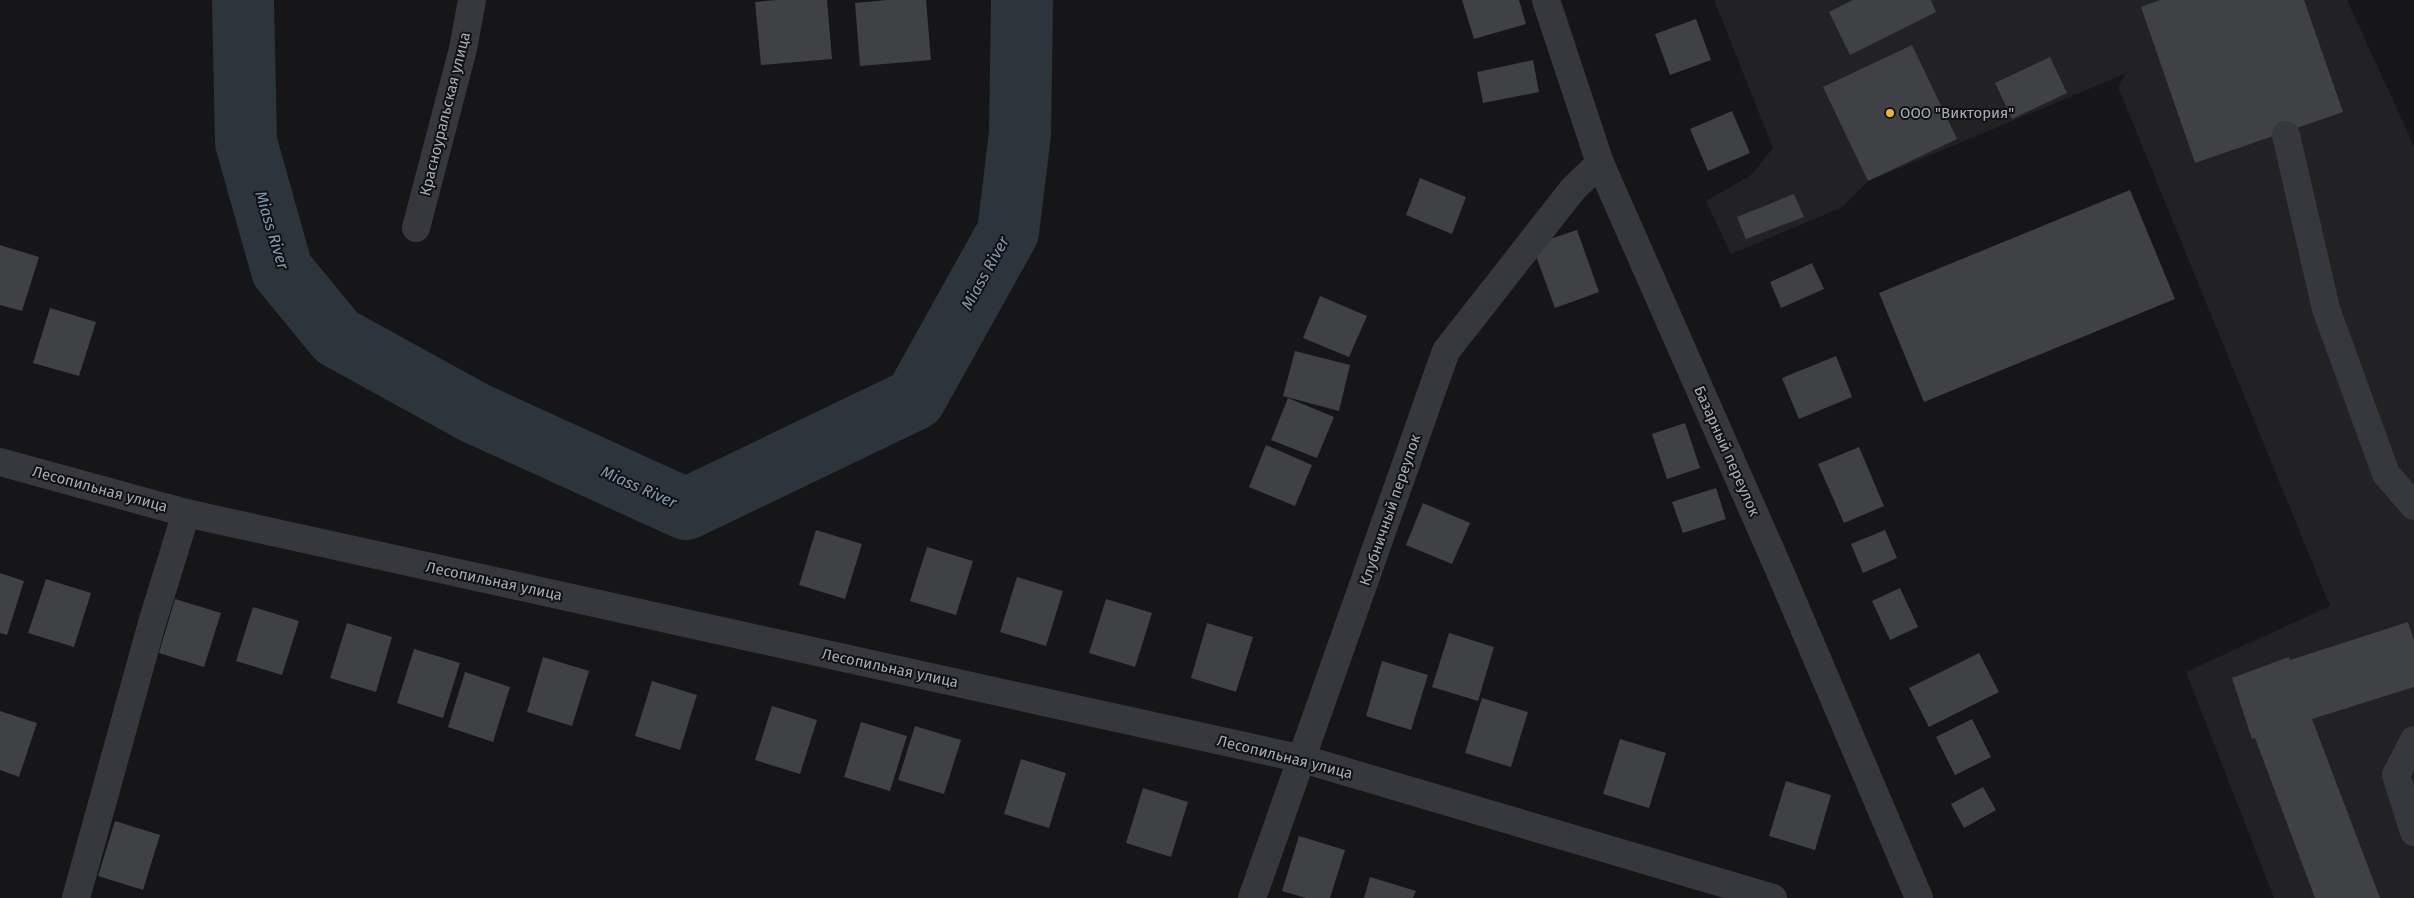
<svg xmlns="http://www.w3.org/2000/svg" width="2414" height="898" font-family="'Fira Sans',sans-serif">
<style>
.built{fill:#222225}
.lines{fill:none;stroke-linecap:round;stroke-linejoin:round}
.river{stroke:#2c353c;stroke-width:62}
.building{fill:#404145}
.minor{stroke:#37383d;stroke-width:28}
.poi-dot{fill:#f2b134;stroke:#111113;stroke-width:2}
.labels{text-anchor:middle;dominant-baseline:central;stroke-width:4;stroke-linejoin:round;paint-order:stroke}
.poi-label{font-size:15px;fill:#a8adb8;stroke:#111113;text-anchor:start}
.street-label{font-size:15px;fill:#a8adb8;stroke:#111113}
.water-label{font-size:16px;font-style:italic;fill:#7f9bb3;stroke:#111113}
</style>
<rect width="100%" height="100%" fill="#161618"/>
<!-- built -->
<path class="built" d="M1714,0H2347L2414,146V898H2274L2186,672L2330,606L2118,87L2125,74L1868,181L1843,207L1731,254L1706,201L1751,175L1773,148Z"/>
<g class="lines">
<!-- river -->
<path class="river" d="M243,0L246,142L282,270L337,337L475,413L686,509L915,399L1008,232L1020,134L1022,0"/>
</g>
<!-- building -->
<g class="building">
<path d="M776,0H827L832,59L761,65L755,2Z"/>
<path d="M888,0H926L931,60L860,66L855,3Z"/>
<path d="M1462,0H1519L1526,24L1474,39Z"/>
<path d="M1853,0H1931L1936,12L1850,55L1829,12Z"/>
<path d="M2160,0H2304L2343,112L2195,163L2141,7Z"/>
<path d="M1696,19L1711,60L1670,75L1655,34Z"/>
<path d="M1912,45L1957,139L1868,181L1823,87Z"/>
<path d="M2050,57L2067,93L2012,119L1995,83Z"/>
<path d="M1533,60L1539,92L1483,103L1477,72Z"/>
<path d="M1732,111L1750,153L1708,171L1690,129Z"/>
<path d="M1420,178L1466,197L1452,234L1406,215Z"/>
<path d="M2130,190L2175,299L1924,402L1879,293Z"/>
<path d="M1794,194L1804,217L1746,239L1737,217Z"/>
<path d="M1577,230L1599,292L1555,308L1532,245Z"/>
<path d="M0,245L39,257L22,311L0,305Z"/>
<path d="M1812,263L1824,289L1781,308L1770,282Z"/>
<path d="M1320,296L1367,316L1349,357L1303,338Z"/>
<path d="M50,308L96,322L79,376L33,363Z"/>
<path d="M1295,351L1350,365L1339,411L1283,396Z"/>
<path d="M1836,356L1852,397L1799,419L1782,378Z"/>
<path d="M1288,398L1334,417L1317,458L1271,440Z"/>
<path d="M1685,423L1700,468L1667,479L1652,434Z"/>
<path d="M1266,445L1312,465L1295,506L1249,487Z"/>
<path d="M1859,447L1884,506L1844,523L1818,464Z"/>
<path d="M1716,488L1726,519L1683,533L1672,502Z"/>
<path d="M1423,503L1470,523L1452,564L1406,545Z"/>
<path d="M816,530L862,544L845,599L799,585Z"/>
<path d="M1885,530L1897,558L1863,573L1851,544Z"/>
<path d="M927,547L973,561L956,615L910,601Z"/>
<path d="M0,573L24,581L7,635L0,633Z"/>
<path d="M1017,577L1063,591L1046,646L1000,632Z"/>
<path d="M46,579L91,593L74,647L28,633Z"/>
<path d="M1900,588L1918,627L1890,640L1872,601Z"/>
<path d="M175,599L221,613L204,667L159,653Z"/>
<path d="M1106,599L1152,613L1135,667L1089,653Z"/>
<path d="M253,607L299,621L282,675L236,661Z"/>
<path d="M2408,622L2414,640V687L2312,719L2380,898H2315L2255,738L2252,739L2232,678L2289,657L2290,660Z"/>
<path d="M347,623L392,637L376,692L330,678Z"/>
<path d="M1207,623L1253,637L1236,692L1191,678Z"/>
<path d="M1449,633L1494,647L1478,701L1432,687Z"/>
<path d="M414,649L460,663L443,718L397,703Z"/>
<path d="M1979,653L1999,692L1929,727L1909,688Z"/>
<path d="M543,657L589,671L572,726L527,712Z"/>
<path d="M1382,661L1428,675L1411,730L1366,716Z"/>
<path d="M465,672L510,687L493,742L448,727Z"/>
<path d="M652,681L697,695L680,750L635,736Z"/>
<path d="M1482,698L1528,712L1511,767L1465,753Z"/>
<path d="M772,706L817,720L800,774L755,760Z"/>
<path d="M0,711L37,723L19,777L0,770Z"/>
<path d="M1972,719L1991,757L1955,775L1936,737Z"/>
<path d="M861,722L907,736L890,791L844,777Z"/>
<path d="M915,726L961,740L944,794L898,780Z"/>
<path d="M1620,739L1666,753L1649,808L1603,794Z"/>
<path d="M1021,759L1066,773L1049,828L1004,814Z"/>
<path d="M1786,781L1831,795L1815,850L1769,836Z"/>
<path d="M1983,787L1996,810L1964,828L1951,804Z"/>
<path d="M1143,788L1188,802L1171,857L1126,843Z"/>
<path d="M115,821L160,835L143,890L98,876Z"/>
<path d="M1299,836L1345,850L1330,898H1306L1282,891Z"/>
<path d="M1370,877L1416,891L1413,898H1364Z"/>
</g>
<g class="lines">
<!-- minor -->
<g class="minor">
<path d="M1546,0L1600,163L1778,567L1919,898"/>
<path d="M2286,135L2326,309L2386,474L2414,506"/>
<path d="M416,228L463,49L472,0"/>
<path d="M0,462L186,513L1303,759L1773,898"/>
<path d="M2414,740L2396,775L2414,832"/>
<path d="M76,898L152,623L186,513"/>
<path d="M1252,898L1446,351L1573,189L1600,163"/>
</g>
</g>
<!-- markers -->
<circle class="poi-dot" cx="1890" cy="113" r="5"/>
<g class="labels">
<!-- poi labels -->
<g class="poi-label">
<text x="1900" y="113">ООО "Виктория"</text>
</g>
<!-- street labels -->
<g class="street-label">
<text transform="translate(445 114) rotate(-76)">Красноуральская улица</text>
<text transform="translate(1727 451) rotate(66)">Базарный переулок</text>
<text transform="translate(100 489) rotate(15)">Лесопильная улица</text>
<text transform="translate(1390 510) rotate(-71)">Клубничный переулок</text>
<text transform="translate(494 581) rotate(12)">Лесопильная улица</text>
<text transform="translate(890 668) rotate(12)">Лесопильная улица</text>
<text transform="translate(1285 757) rotate(14)">Лесопильная улица</text>
</g>
<!-- water labels -->
<g class="water-label">
<text transform="translate(272 230) rotate(73)">Miass River</text>
<text transform="translate(985 273) rotate(-61)">Miass River</text>
<text transform="translate(639 487) rotate(24)">Miass River</text>
</g>
</g>
</svg>
